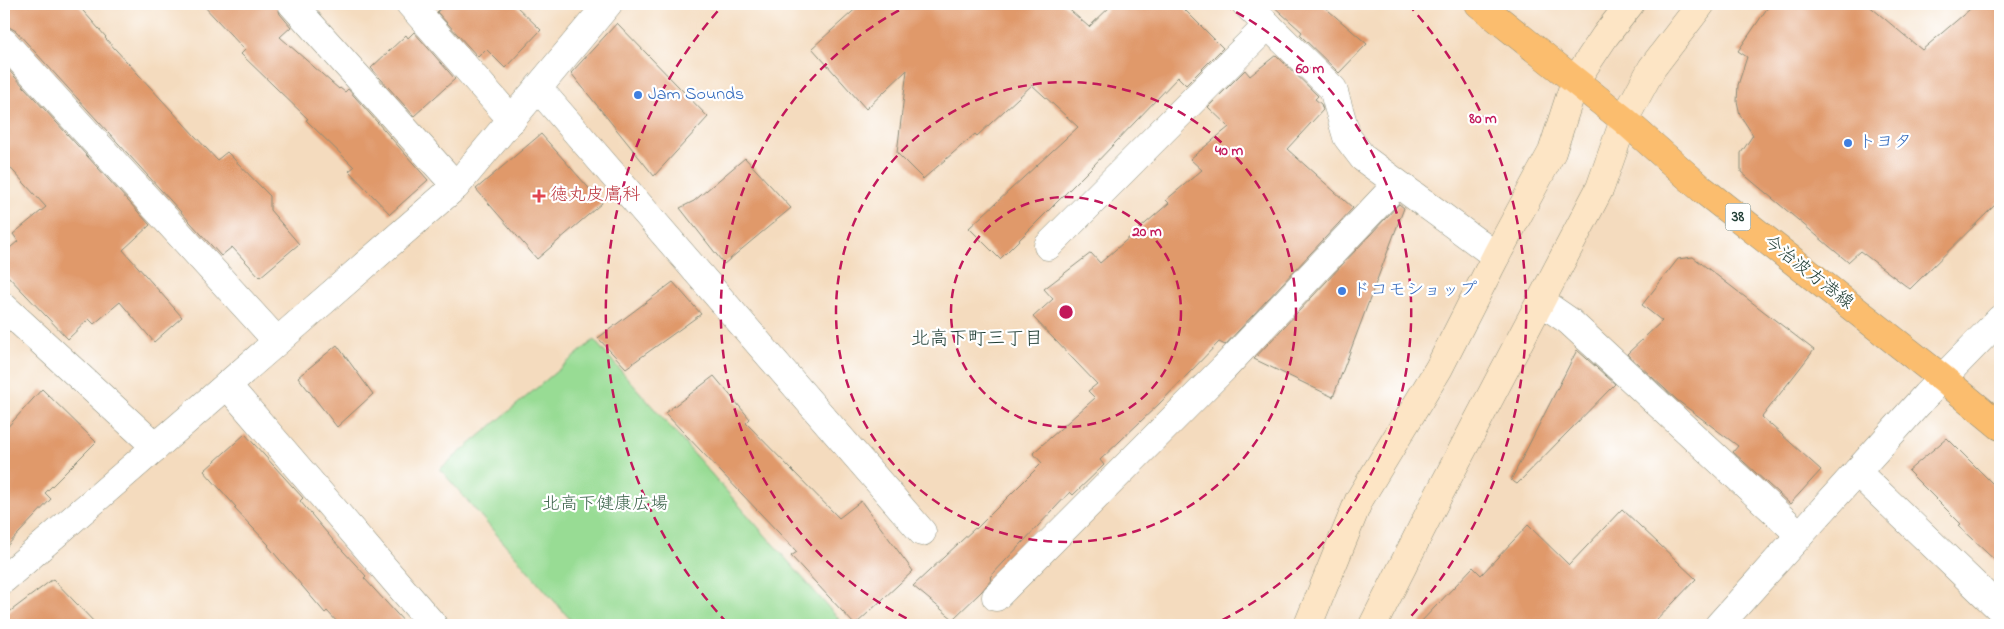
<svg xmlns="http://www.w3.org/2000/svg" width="2004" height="629" font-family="'Indie Flower','Klee One',sans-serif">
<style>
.green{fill:#98dc94;stroke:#5c8c64}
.building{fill:#e0996b}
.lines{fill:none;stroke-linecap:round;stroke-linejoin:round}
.street-casing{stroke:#8a8c79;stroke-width:29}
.secondary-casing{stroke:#8a8c79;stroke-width:29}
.primary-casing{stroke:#8a8c79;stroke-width:29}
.street{stroke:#fff;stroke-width:28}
.secondary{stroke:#fde5c5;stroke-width:28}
.primary{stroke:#fbbd6e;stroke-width:28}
.ring{fill:none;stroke:#c2185b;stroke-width:2.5;stroke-dasharray:9 6}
.shop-dot{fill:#3f7fe0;stroke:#fff;stroke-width:2}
.health-dot{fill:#e0444e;stroke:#fff;stroke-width:2}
.labels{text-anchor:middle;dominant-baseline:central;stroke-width:4.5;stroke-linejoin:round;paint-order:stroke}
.shield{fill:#fff;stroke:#627771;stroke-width:1}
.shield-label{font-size:16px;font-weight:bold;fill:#1f3d34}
.shop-label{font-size:18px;fill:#366cbe;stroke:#fff;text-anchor:start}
.health-label{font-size:18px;fill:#be3a42;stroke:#fff;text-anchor:start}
.street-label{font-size:18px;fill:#1f3d34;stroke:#fff}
.park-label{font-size:18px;fill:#3d654c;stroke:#fff}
.neighbourhood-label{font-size:19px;fill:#1f3d34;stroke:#fff}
.centre{fill:#c2185b;stroke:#fff;stroke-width:2.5}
.ring-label{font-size:15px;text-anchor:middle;font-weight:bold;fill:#c2185b;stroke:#fff;stroke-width:4.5;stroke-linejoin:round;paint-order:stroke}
</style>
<rect width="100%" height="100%" fill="#fff"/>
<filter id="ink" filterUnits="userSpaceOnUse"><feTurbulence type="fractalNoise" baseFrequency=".02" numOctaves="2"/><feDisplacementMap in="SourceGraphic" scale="10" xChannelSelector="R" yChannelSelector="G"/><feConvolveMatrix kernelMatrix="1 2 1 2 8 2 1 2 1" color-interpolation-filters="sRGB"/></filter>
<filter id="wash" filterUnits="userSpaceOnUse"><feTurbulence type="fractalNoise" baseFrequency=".0096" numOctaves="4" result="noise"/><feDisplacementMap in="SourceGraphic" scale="20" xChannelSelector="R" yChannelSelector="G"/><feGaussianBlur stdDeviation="1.12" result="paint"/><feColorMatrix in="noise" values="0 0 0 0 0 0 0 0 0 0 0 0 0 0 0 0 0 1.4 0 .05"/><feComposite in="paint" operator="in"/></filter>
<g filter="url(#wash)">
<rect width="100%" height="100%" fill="#f4dbbe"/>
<!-- green -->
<path class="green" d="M594,340L844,625H575L440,469Z"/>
<g id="blocks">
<!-- building -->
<g class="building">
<path d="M4,4H77L106,37L105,38L217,160L227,152L270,196V210L299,244L260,277L232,247L221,256L16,31L9,27H4Z"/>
<path d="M202,4H277L280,14L291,27L280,37L339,89L340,88L345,92L348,89L428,180L390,214L349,171L354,167L306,120L308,119L241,54L245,50Z"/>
<path d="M446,4H514L541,30L505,68L486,49L478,57L437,12Z"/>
<path d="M861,4H1063L1089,27L1113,4H1179L1223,48L1186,85L1178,77L1093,166L1000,259L969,228L1078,127L1032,85L977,136L975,134L923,179L897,153L907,70L866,109L812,48Z"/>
<path d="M1271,4H1321L1367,44L1339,73L1300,35L1302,32Z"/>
<path d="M1770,4H1867L1922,50L1976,4H2000V200L1910,289L1860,251L1848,262L1741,172V153L1753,135L1740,115L1737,101L1738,85L1747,57L1738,51Z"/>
<path d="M617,23L708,117L654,176L571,73Z"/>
<path d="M414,32L455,79L414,116L371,68L406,35L408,38Z"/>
<path d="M1276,55L1318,96L1315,99L1321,104L1323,110L1287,149L1353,208L1225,345L1219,342L1160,403L1100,460L1104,465L1073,495L1070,492L990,577L992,579L982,591L953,619L913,586L975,528L976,529L1042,463L1033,453L1095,398L1088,391L1097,384L1033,317L1053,299L1044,289L1091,253L1100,263L1169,203L1166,200L1202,170L1190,159L1229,127L1208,107L1245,70L1250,76Z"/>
<path d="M4,65L150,225L123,250L182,317L154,342L120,302L94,324L89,319L68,339L4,272V253L18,241L13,234L46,207L4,161Z"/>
<path d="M541,134L602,203L537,259L476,189Z"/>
<path d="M745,158L791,208L724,264L680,208L694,201Z"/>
<path d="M1399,204L1404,208L1333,397L1254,359Z"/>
<path d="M1693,257L1814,350L1762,417L1821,470L1790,504L1733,452L1738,446L1677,400L1627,354L1662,321L1642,305L1678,259Z"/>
<path d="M673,282L701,314L626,368L598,338Z"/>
<path d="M337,345L373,394L337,427L298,377Z"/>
<path d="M1577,350L1615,384L1517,484L1511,480Z"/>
<path d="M714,376L750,419L746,423L839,518L861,501L913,571L855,625L791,556L797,552L665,413Z"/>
<path d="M42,389L96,442L45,493L51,499L4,549V431Z"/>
<path d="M245,434L303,498L300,501L333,540L366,576L364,578L407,625H340L327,611L325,613L268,546L269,545L234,508L236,507L204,471Z"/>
<path d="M1947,438L2000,491V565L1958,526L1961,524L1908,471Z"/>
<path d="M1622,509L1696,579L1652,625H1418L1473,567L1481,575L1528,525L1569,565Z"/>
<path d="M53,579L97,625H4V616Z"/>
</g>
</g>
</g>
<g filter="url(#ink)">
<use href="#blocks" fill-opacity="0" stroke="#8a8c79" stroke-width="1"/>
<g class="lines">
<defs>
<g id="street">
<path d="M292,4L456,186"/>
<path d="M410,4L512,120"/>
<path d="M1246,4L1333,89L1347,137L1363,158L1496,256"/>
<path d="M4,42L277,341"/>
<path d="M538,88L922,532"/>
<path d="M1048,246L1268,25"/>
<path d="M1540,301L1569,321L1800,535"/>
<path d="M4,307L156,447"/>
<path d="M227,385L433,625"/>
<path d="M1857,472L2000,609"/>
<path d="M4,579L456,186L608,4"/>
<path d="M996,597L1224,368L1397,184"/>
<path d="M1719,625L1926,395L2000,319"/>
</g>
<g id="secondary">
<path d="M1308,625L1359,500L1439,368L1496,256L1552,152L1575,81L1605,36L1630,4"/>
<path d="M1373,625L1434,504L1600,188L1624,120L1652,68L1701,4"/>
</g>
<path id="primary" d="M1479,4L1624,120L1703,190L1942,378L2000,426"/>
</defs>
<!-- street casing -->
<use href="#street" class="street-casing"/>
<!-- secondary casing -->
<use href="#secondary" class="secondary-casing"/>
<!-- primary casing -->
<use href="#primary" class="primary-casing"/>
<!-- street -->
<use href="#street" class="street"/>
<!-- secondary -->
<use href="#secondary" class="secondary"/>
<!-- primary -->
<use href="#primary" class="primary"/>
</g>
</g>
<!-- distance rings -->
<g class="ring">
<circle cx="1066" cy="312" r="115"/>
<circle cx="1066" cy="312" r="230"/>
<path d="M920 625A345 345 0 0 1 909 5M1223 5A345 345 0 0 1 1212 625"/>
<path d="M727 623A460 460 0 0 1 724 4M1408 4A460 460 0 0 1 1405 623"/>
</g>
<!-- markers -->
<g class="shop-dot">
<circle cx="638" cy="95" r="5"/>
<circle cx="1848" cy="143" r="5"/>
<circle cx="1342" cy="291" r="5"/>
</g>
<path class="health-dot" d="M536.5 188.5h5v5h5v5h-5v5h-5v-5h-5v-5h5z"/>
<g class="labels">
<!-- shield labels -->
<rect class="shield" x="1725.5" y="203.5" width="25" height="27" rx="4"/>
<g class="shield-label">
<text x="1738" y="217">38</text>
</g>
<!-- shop labels -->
<g class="shop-label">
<text x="648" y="95">Jam Sounds</text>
<text x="1858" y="143">トヨタ</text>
<text x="1352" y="291">ドコモショップ</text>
</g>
<!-- health labels -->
<g class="health-label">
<text x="550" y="196">徳丸皮膚科</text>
</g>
<!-- street labels -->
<g class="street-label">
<text transform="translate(1808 273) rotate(38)">今治波方港線</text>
</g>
<!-- park labels -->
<g class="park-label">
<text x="605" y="505">北高下健康広場</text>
</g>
<!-- neighbourhood labels -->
<g class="neighbourhood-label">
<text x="977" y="339">北高下町三丁目</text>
</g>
</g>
<circle cx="1066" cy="312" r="8" class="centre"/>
<g class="ring-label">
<text x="1310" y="73">60 m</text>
<text x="1483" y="123">80 m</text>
<text x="1229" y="155">40 m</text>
<text x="1147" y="236">20 m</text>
</g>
<!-- margin -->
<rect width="2004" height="629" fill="none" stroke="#fff" stroke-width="20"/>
</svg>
